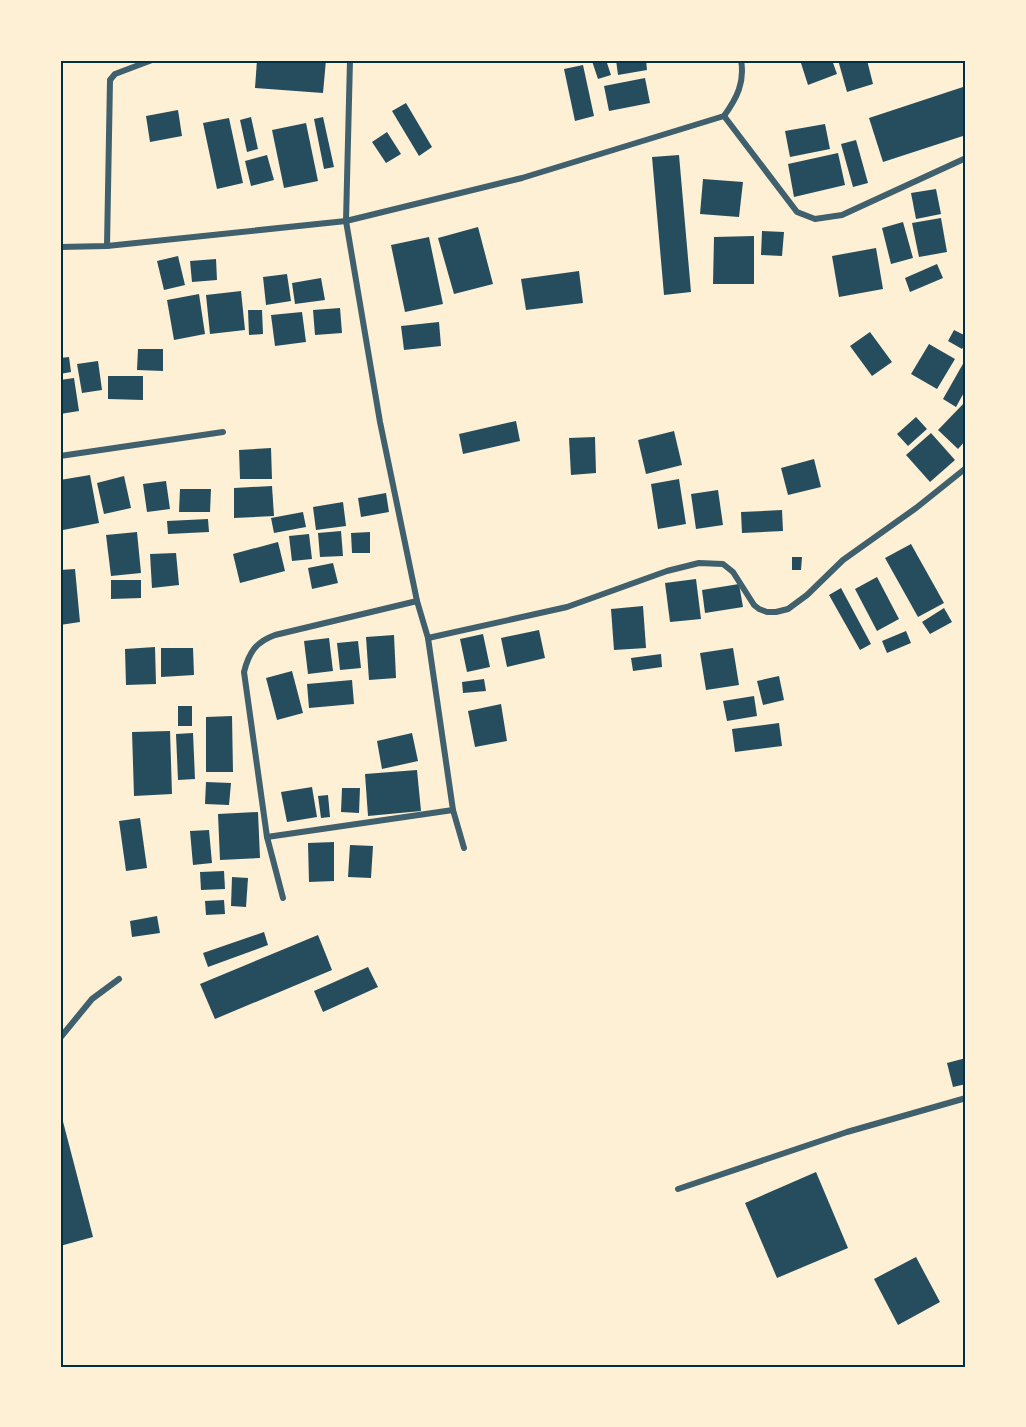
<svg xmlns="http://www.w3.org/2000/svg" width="1026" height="1427" font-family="Arial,sans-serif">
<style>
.building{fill:#264d5e}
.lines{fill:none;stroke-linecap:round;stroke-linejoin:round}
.minor{stroke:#3f606c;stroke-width:6}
.neatline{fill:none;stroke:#003049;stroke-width:2}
</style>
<rect width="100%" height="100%" fill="#fdf0d5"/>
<!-- building -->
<g class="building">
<path d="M257,60H326L323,93L255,88Z"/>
<path d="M606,60L611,75L598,79L592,61Z"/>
<path d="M616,60H646L647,70L618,75Z"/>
<path d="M800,60H832L837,74L808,85Z"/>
<path d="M838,60H867L873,84L847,92Z"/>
<path d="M583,65L594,116L575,121L564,69Z"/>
<path d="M645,78L650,103L609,111L604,86Z"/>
<path d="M966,86V135L883,162L869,118Z"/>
<path d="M406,103L432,147L419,156L392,111Z"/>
<path d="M178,110L182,136L150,142L146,116Z"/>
<path d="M251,117L258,149L247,152L240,120Z"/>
<path d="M323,117L334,167L324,169L314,119Z"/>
<path d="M229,118L243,183L217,189L203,123Z"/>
<path d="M306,123L318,181L284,188L272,130Z"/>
<path d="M825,124L830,149L790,157L785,131Z"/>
<path d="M387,132L401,154L386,163L372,142Z"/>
<path d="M856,140L868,183L853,187L841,144Z"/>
<path d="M838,153L845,185L794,197L788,164Z"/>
<path d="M267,155L274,180L251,186L245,161Z"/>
<path d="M679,155L691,292L664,295L652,157Z"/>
<path d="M703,179L743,182L739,217L700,214Z"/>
<path d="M936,189L941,214L916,219L911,193Z"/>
<path d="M941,218L947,252L919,257L912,223Z"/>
<path d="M903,222L913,258L891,264L882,228Z"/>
<path d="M478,227L493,284L454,294L438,238Z"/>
<path d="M762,231L784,232L782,256L761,255Z"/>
<path d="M754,236V284H713L714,237Z"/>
<path d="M429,237L443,304L405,312L391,245Z"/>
<path d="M876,248L883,289L839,297L832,256Z"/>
<path d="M178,256L185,285L164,290L157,261Z"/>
<path d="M216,259L217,280L192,282L190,261Z"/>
<path d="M937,264L943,278L910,292L905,278Z"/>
<path d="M579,271L583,303L526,310L521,279Z"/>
<path d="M287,274L291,301L266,305L263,277Z"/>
<path d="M321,278L325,300L295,304L292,283Z"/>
<path d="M241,291L245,330L210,334L206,295Z"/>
<path d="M199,294L205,334L174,340L167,300Z"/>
<path d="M340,308L342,333L315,335L313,310Z"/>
<path d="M248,310H262L263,334L249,335Z"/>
<path d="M302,312L306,342L275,346L271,315Z"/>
<path d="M439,322L441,346L404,350L401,326Z"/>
<path d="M954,330L966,336V343L962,349L948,341Z"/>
<path d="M870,332L892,362L872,376L850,346Z"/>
<path d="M929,344L955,359L937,389L911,374Z"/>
<path d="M138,349H163V371L137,370Z"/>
<path d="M69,357L71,372L60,374V358Z"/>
<path d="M98,361L102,390L82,393L77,364Z"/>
<path d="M964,362L966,363V389L956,407L943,399Z"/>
<path d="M108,376H143V400L108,399Z"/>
<path d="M74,378L79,411L60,414V380Z"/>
<path d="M966,401V440L958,449L938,430Z"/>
<path d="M916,417L927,429L908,446L897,434Z"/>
<path d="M516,421L520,441L463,454L459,434Z"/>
<path d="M674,431L682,465L646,474L638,440Z"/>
<path d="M931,433L955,460L930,482L906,455Z"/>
<path d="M595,437L596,473L571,475L569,438Z"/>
<path d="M271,448L272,479H240L239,450Z"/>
<path d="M814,459L821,487L788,495L781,468Z"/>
<path d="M90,475L99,523L63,530L60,511V480Z"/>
<path d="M124,476L131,508L104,514L97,483Z"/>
<path d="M679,479L686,524L658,529L651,484Z"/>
<path d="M166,481L170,509L147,512L143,484Z"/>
<path d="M272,486L274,516L234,518V488Z"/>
<path d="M180,489H211L210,512H179Z"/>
<path d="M718,490L723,525L696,529L691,494Z"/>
<path d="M386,493L389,512L361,517L358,498Z"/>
<path d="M343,502L346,526L316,530L313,507Z"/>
<path d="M782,510L783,531L742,533L741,512Z"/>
<path d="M303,512L306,527L274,533L271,518Z"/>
<path d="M208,519L209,532L168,534L167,521Z"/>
<path d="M341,531L343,556L320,557L318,533Z"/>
<path d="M137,532L141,573L111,576L106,535Z"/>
<path d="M370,532V553H352L351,533Z"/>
<path d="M309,534L312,559L292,561L289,536Z"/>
<path d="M278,542L285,571L240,583L233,554Z"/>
<path d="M911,544L944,603L918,617L885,558Z"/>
<path d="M176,553L179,585L152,588L150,554Z"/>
<path d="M792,557H802L801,570H792Z"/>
<path d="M333,563L338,583L312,589L308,568Z"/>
<path d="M75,569L80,622L60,625V570Z"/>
<path d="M877,577L899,619L877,631L855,589Z"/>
<path d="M696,579L701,619L670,622L665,583Z"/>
<path d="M111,580H141V598L111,599Z"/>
<path d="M739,584L743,607L705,613L702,590Z"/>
<path d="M841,588L871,644L860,650L829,595Z"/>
<path d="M643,606L646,648L614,650L611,609Z"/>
<path d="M944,608L952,622L930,634L922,622Z"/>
<path d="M539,630L545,658L507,667L501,638Z"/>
<path d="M906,631L911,643L887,653L882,641Z"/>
<path d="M483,634L490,667L467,672L460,639Z"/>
<path d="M394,635L396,678L369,680L366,637Z"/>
<path d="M329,638L333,671L308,674L304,641Z"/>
<path d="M358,641L361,668L340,670L337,643Z"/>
<path d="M155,647L156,684L126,685L125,649Z"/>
<path d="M161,648H193L194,675L161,677Z"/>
<path d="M733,648L739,685L706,690L700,653Z"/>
<path d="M661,654L662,667L633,671L631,658Z"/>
<path d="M292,671L303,713L277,720L266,678Z"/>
<path d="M779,676L784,700L763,705L757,681Z"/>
<path d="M484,679L486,691L463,693L462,682Z"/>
<path d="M352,680L354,704L309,708L307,684Z"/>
<path d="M754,696L757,716L727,721L723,701Z"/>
<path d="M501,704L507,741L475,747L468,711Z"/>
<rect x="178" y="706" width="14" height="20"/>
<path d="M232,716L233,772H206V717Z"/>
<path d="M779,723L782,746L735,752L732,729Z"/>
<path d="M170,731L172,794L134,796L132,732Z"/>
<path d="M193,733L195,779L178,780L176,734Z"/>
<path d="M412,733L418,761L382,769L377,741Z"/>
<path d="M417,770L421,811L368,816L365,774Z"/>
<path d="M206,782L231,783L229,805L205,804Z"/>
<path d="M312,787L317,817L287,822L281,792Z"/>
<path d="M342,788H360L359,813L341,812Z"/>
<path d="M328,795L330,817L321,818L318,796Z"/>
<path d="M258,812L260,858L220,860L218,814Z"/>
<path d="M140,818L147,868L126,871L119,821Z"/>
<path d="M209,830L212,863L193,865L190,831Z"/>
<path d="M334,842V881L309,882L308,843Z"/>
<path d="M350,845L373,846L371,878L348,877Z"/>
<path d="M224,871L225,889L201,890L200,872Z"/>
<path d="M232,877L248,878L246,907L231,906Z"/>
<path d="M224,900L225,914L206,915L205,901Z"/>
<path d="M157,916L160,933L132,937L130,921Z"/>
<path d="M264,932L268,945L208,967L203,953Z"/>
<path d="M318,935L332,970L215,1019L200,984Z"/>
<path d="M368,967L378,987L323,1012L314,991Z"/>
<path d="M966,1058V1084L953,1087L947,1063Z"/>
<path d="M60,1110L93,1237L60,1246Z"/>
<path d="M816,1172L848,1248L777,1278L745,1203Z"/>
<path d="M916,1257L940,1302L898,1325L874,1279Z"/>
</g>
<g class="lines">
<!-- minor -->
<g class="minor">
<path d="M350,60L346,221L380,422L417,601L428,638L453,810L464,848"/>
<path d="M724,116L797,212L815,219L842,215L966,158"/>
<path d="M107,246L110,80L115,74L152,60"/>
<path d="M60,247L107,246L346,221L522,178L724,116C737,98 745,82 741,60"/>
<path d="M60,456L223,432"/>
<path d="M428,638L567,607L667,571L699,563L723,564L733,572L754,605L759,609L767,612H776L788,609L807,595L843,560L916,508L966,468"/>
<path d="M267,837L453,810"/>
<path d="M283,898L267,837L244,672C249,652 256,642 275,635L417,601"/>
<path d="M60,1038L92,999L119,979"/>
<path d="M678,1189L847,1132L966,1098"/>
</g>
</g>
<!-- border -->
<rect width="1026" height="1427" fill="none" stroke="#fdf0d5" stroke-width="123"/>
<rect x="62" y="62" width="902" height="1304" class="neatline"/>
</svg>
